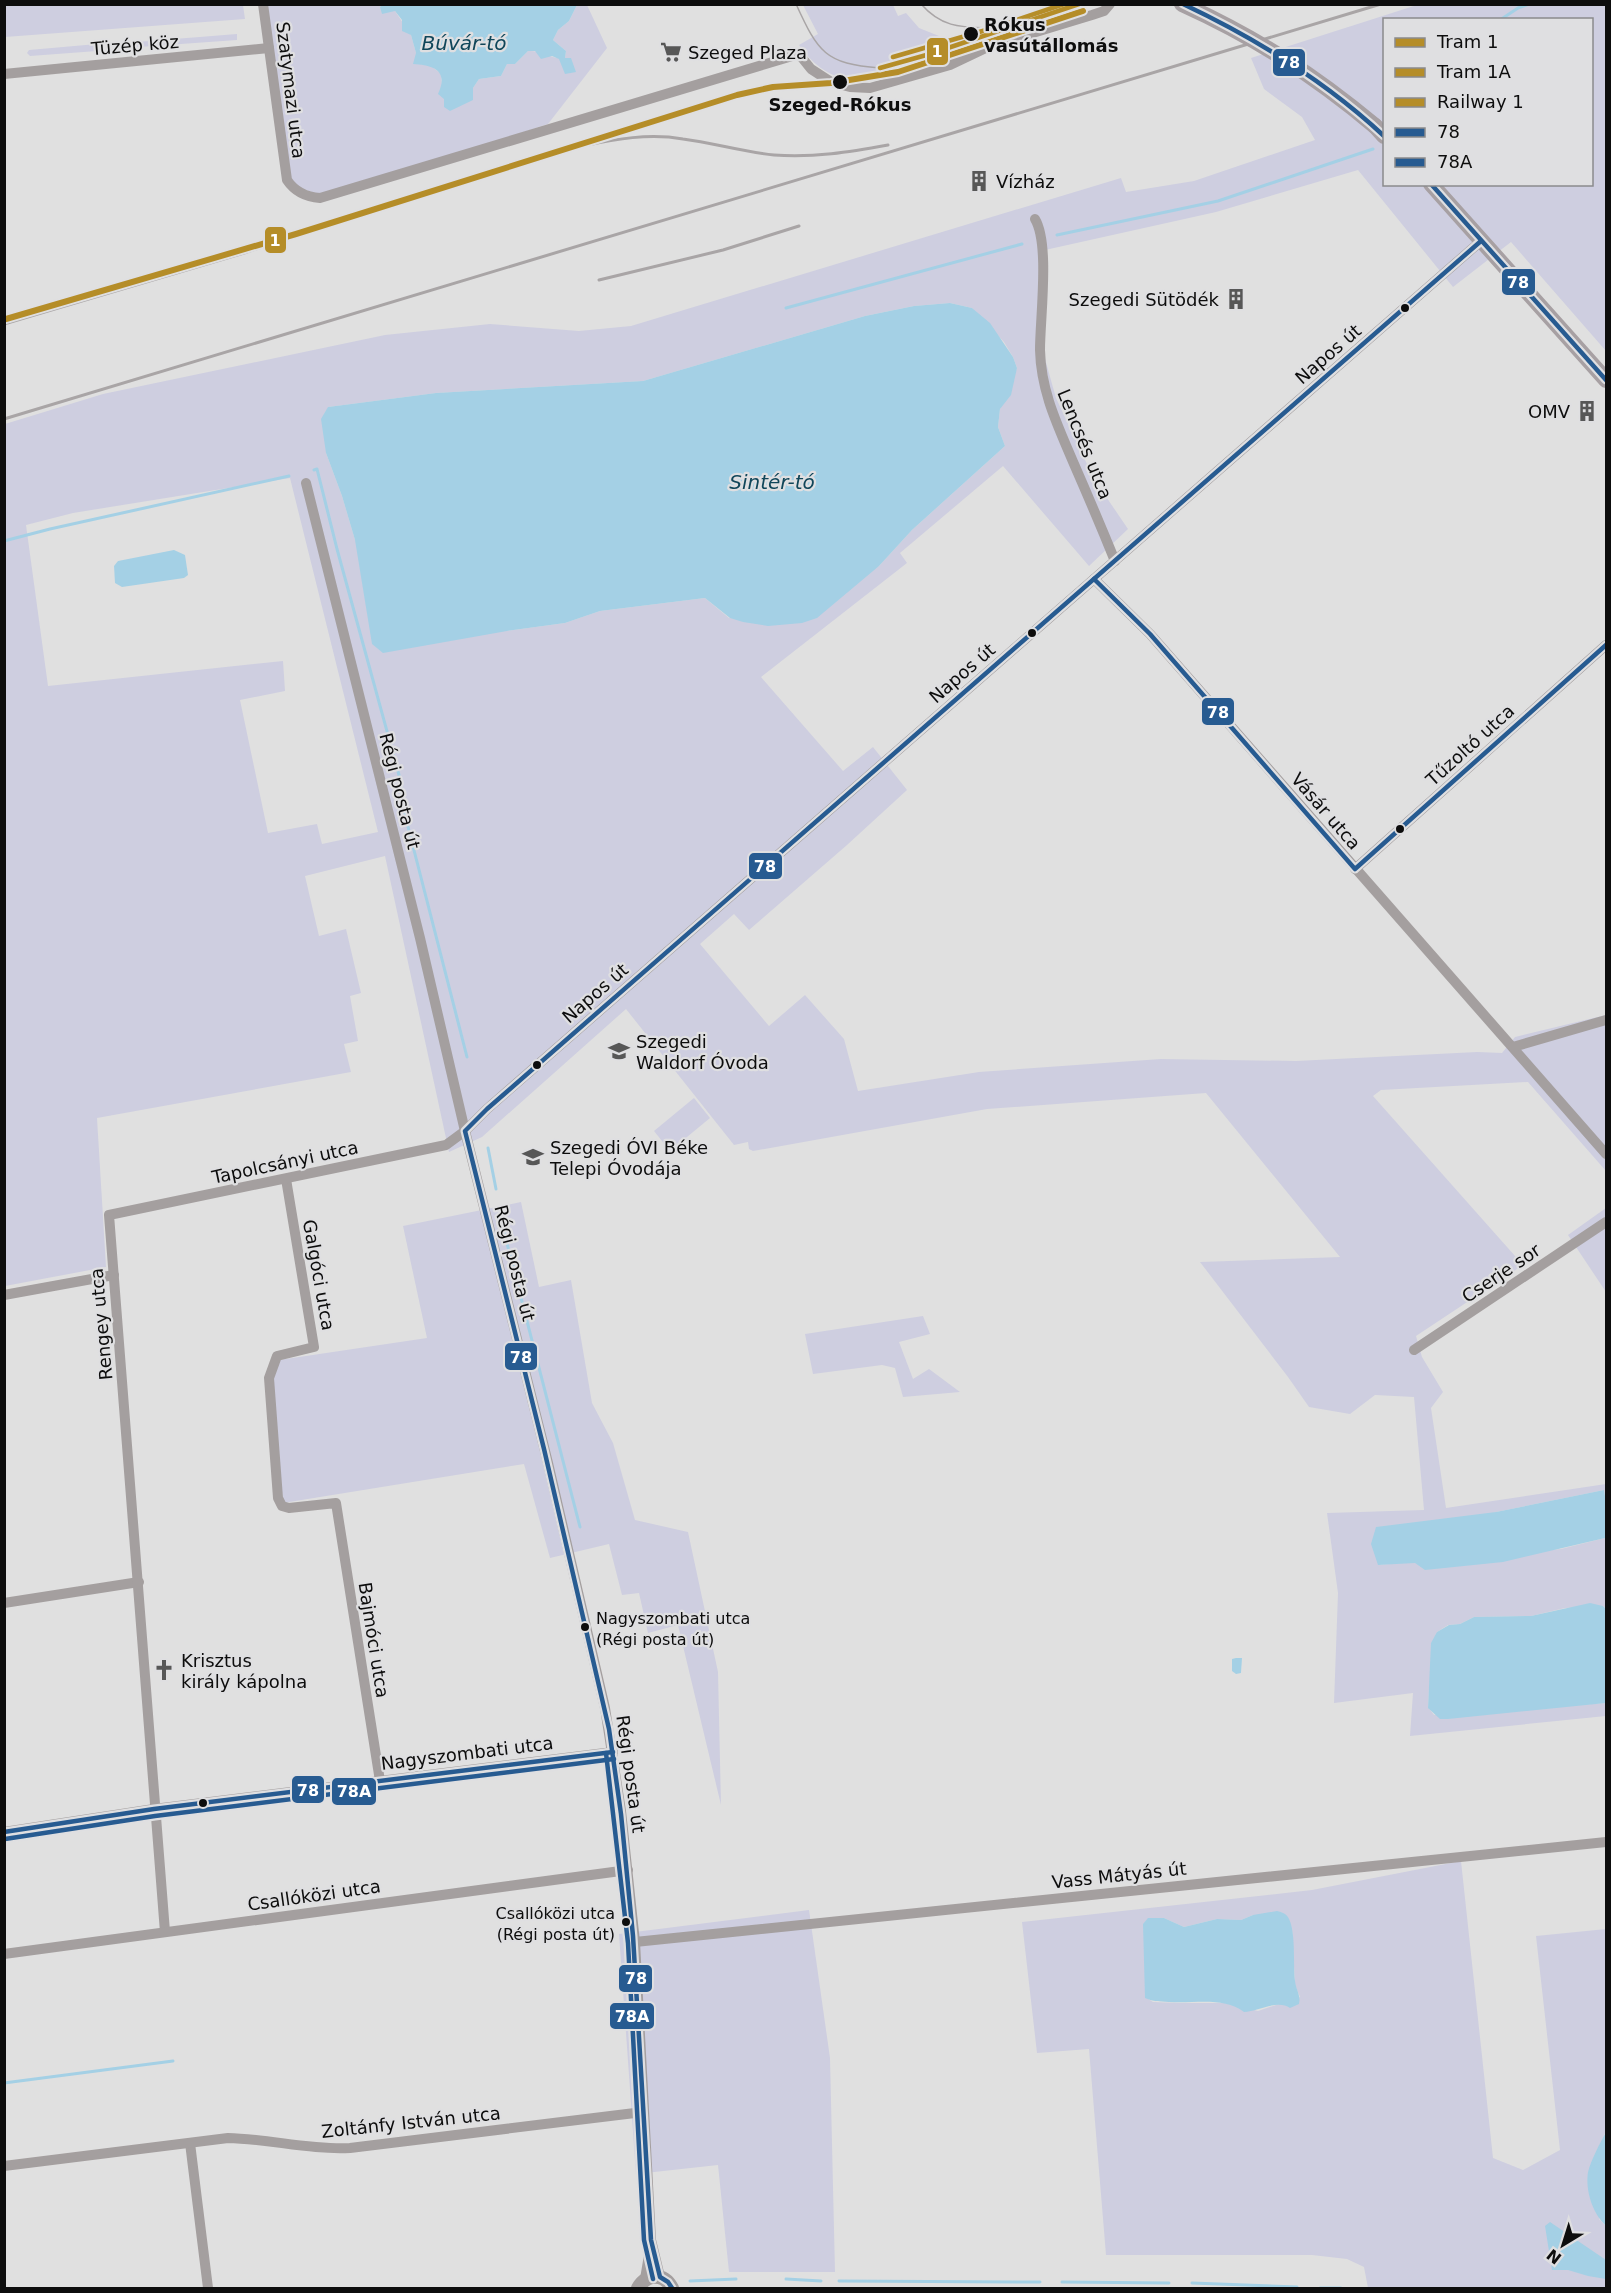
<svg xmlns="http://www.w3.org/2000/svg" width="1611" height="2293" font-family="'DejaVu Sans',sans-serif">
<style>
.green{fill:#cecee0;fill-rule:evenodd}
.water{fill:#a4d0e5}
.lines{fill:none;stroke-linecap:round;stroke-linejoin:round}
.stream{stroke:#a4d0e5;stroke-width:3}
.minor{stroke:#a49f9f;stroke-width:10}
.tertiary{stroke:#a49f9f;stroke-width:14}
.primary{stroke:#a7a0a3;stroke-width:16}
.tram{stroke:#a9a5a6;stroke-width:1.5}
.rail{stroke:#a9a5a6;stroke-width:3}
.primary-bridge{stroke:#a7a0a3;stroke-width:16}
.bus-1-casing{stroke:#dfdfe1;stroke-width:9}
.bus-2-casing{stroke:#dfdfe1;stroke-width:9}
.bus-1{stroke:#275b91;stroke-width:4.5}
.bus-2{stroke:#275b91;stroke-width:4.5}
.rail-1-casing{stroke:#dfdfe1;stroke-width:10}
.rail-1{stroke:#b58d28;stroke-width:6}
.tram-1-casing{stroke:#dfdfe1;stroke-width:9}
.tram-2-casing{stroke:#dfdfe1;stroke-width:9}
.tram-1{stroke:#b58d28;stroke-width:4.5}
.tram-2{stroke:#b58d28;stroke-width:4.5}
.stop-dot{fill:#0d0d0d;stroke:#dfdfe1;stroke-width:2}
.labels{text-anchor:middle;dominant-baseline:central;stroke-width:4.5;stroke-linejoin:round;paint-order:stroke}
.bus-label{font-size:16px;fill:#0d0d0d;stroke:#dfdfe1;text-anchor:start}
.stop-label{font-size:18px;font-weight:bold;fill:#0d0d0d;stroke:#dfdfe1;text-anchor:start}
.street-label{font-size:18px;fill:#0d0d0d;stroke:#dfdfe1}
.poi-label{font-size:18px;fill:#0d0d0d;stroke:#dfdfe1;text-anchor:start}
.water-label{font-size:20px;font-style:italic;fill:#10465a;stroke:#dfdfe1}
.line-badge{stroke:#dfdfe1;stroke-width:2}
.badge-label{font-size:16px;text-anchor:middle;font-weight:bold;fill:#fff}
</style>
<rect width="100%" height="100%" fill="#e0e0e0"/>
<!-- green -->
<g class="green">
<path d="M5,4L243,5L245,19L5,37Z"/>
<path d="M263,5H383L380,7L395,11L411,35L416,53L441,74L442,85L473,88L479,79L501,76L507,64H515L528,51C541,50 553,60 565,58L566,51L553,40L558,30L569,21L577,5H587L607,48L548,124L329,197L291,186Z"/>
<path d="M803,5H893L898,16L906,13L919,28L954,42L959,55C902,74 842,107 799,45L818,34Z"/>
<path d="M1417,5H1606V351L1511,242L1453,287L1358,170L1216,212L1045,250V359L1056,398L1094,479L1128,529L1089,566L1003,466L900,553L907,563L761,677L843,771L873,747L907,790L847,845L749,930L734,914L700,944L769,1026L805,995L844,1039L858,1091L979,1072L1161,1059L1296,1061L1477,1052L1502,1053L1515,1037L1606,1015V1171L1528,1082L1381,1090L1373,1096L1523,1265L1416,1336L1422,1357L1443,1392L1431,1408L1446,1508L1606,1484V1502L1604,1490L1496,1512L1379,1565L1561,1549L1605,1538L1606,1536V1609L1603,1606L1565,1608L1531,1616L1474,1617L1460,1624L1448,1625L1437,1632L1429,1688L1428,1707L1434,1715L1606,1703V1716L1410,1736L1413,1693L1334,1703L1338,1593L1327,1513L1424,1510L1414,1397L1375,1395L1350,1414L1309,1407L1288,1377L1200,1262L1340,1257L1206,1093L987,1109L753,1151L749,1149L748,1142L734,1145L626,1009L482,1137L449,1152L385,856L305,876L319,936L346,929L361,993L350,996L358,1041L344,1044L351,1072L97,1118L106,1267L5,1286V424L103,394L385,335L490,324L579,331L631,326L1121,178L1126,192L1194,181L1315,140L1302,117L1264,89L1251,58ZM1384,20H1592V184H1384ZM950,303L972,308L1004,342L1013,357L1017,368L1000,409L998,427L1005,446L912,530L879,566L729,618L705,598L600,611L565,623L507,631L355,540L342,496L326,453L328,407L436,393L643,381L865,316L914,306ZM290,478L378,832L322,844L317,824L268,833L240,700L285,691L283,661L48,686L26,525L73,513Z"/>
<path d="M237,34V40L125,48L123,45L124,43Z"/>
<path d="M97,44L100,47L97,51L30,56L27,53L29,50Z"/>
<path d="M694,1098L710,1118L670,1151L654,1131Z"/>
<path d="M521,1202L539,1287L571,1280L592,1403L613,1443L635,1520L688,1532L718,1672L721,1805L678,1625L648,1633L639,1593L622,1595L609,1544L550,1558L524,1464L283,1503L272,1379L279,1360L427,1338L403,1226Z"/>
<path d="M1606,1208V1292L1568,1235Z"/>
<path d="M923,1316L930,1334L899,1342L913,1379L929,1369L960,1392L903,1397L895,1368L882,1365L813,1374L805,1334Z"/>
<path d="M1461,1861L1493,2158L1523,2170L1560,2150L1536,1936L1606,1929V2132L1604,2135L1599,2219L1606,2226V2288H1368L1364,2267L1347,2259L1312,2255H1106L1089,2049L1037,2053L1022,1922L1312,1890ZM1253,1915L1292,1929L1295,1985L1300,1997L1285,2004H1279L1258,2011L1227,2003H1179L1153,2002L1145,1997L1148,1918H1164L1184,1927L1217,1919L1241,1920Z"/>
<path d="M809,1910L830,2058L835,2272H729L718,2165L636,2174L619,1934Z"/>
</g>
<!-- water -->
<g class="water">
<path d="M383,4L577,5L569,21L558,30L553,40L566,51L565,58H571L576,72L565,74L559,59L552,56L541,59L535,51H528L515,64H507L501,76L479,79L473,88V100L450,111L444,107V99L438,94C449,71 434,65 413,64L416,53L411,35L402,31V20L395,11L382,14L380,7Z"/>
<path d="M950,303L972,308L990,323L1013,357L1017,368L1011,395L1000,409L998,427L1005,446L912,530L879,566L817,618L802,623L768,626L743,622L730,618L705,598L600,611L565,623L507,631L383,653L372,644L355,540L342,496L326,453L321,419L328,407L436,393L643,381L865,316L914,306Z"/>
<path d="M174,550L185,555L188,575L184,578L122,587L115,583L114,566L118,561Z"/>
<path d="M1604,1490L1606,1502L1605,1538L1503,1562L1425,1570L1415,1563L1378,1565L1371,1544L1376,1527L1496,1512Z"/>
<path d="M1590,1603L1603,1606L1606,1609V1703L1448,1719H1440L1428,1708L1431,1643L1437,1632L1449,1625L1460,1624L1474,1617L1531,1616Z"/>
<path d="M1236,1658H1242L1241,1673L1236,1674L1232,1671V1659Z"/>
<path d="M1277,1911C1282,1912 1287,1914 1289,1919C1296,1933 1293,1964 1295,1981C1296,1990 1301,1995 1299,2004L1290,2008C1278,1999 1259,2011 1244,2012C1223,1996 1194,2004 1169,2002C1159,2001 1154,2002 1145,1998L1143,1924L1148,1918H1164L1184,1927L1217,1919L1241,1920L1253,1915Z"/>
<path d="M1606,2132V2226C1593,2214 1585,2191 1588,2172C1591,2160 1600,2143 1606,2132Z"/>
<path d="M1550,2222L1606,2260V2279L1588,2276L1568,2270H1552L1545,2226Z"/>
</g>
<g class="lines">
<!-- stream -->
<g class="stream">
<path d="M1500,20L1518,8L1529,4"/>
<path d="M1057,235L1218,201L1373,149"/>
<path d="M786,308L1022,244"/>
<path d="M314,470L317,469L337,549L399,775L406,819L467,1057"/>
<path d="M4,541L50,529L289,476"/>
<path d="M488,1148L496,1189"/>
<path d="M502,1224L580,1527"/>
<path d="M4,2083L173,2061"/>
<path d="M786,2279L821,2281"/>
<path d="M690,2281L736,2279"/>
<path d="M839,2281L1040,2282"/>
<path d="M1062,2282L1169,2283"/>
<path d="M1192,2283L1297,2287"/>
<path d="M1320,2288H1341"/>
</g>
<!-- minor -->
<g class="minor">
<path d="M263,4L287,180C295,192 306,197 320,198L799,54L811,69L831,82L850,87L870,88L950,65L990,46L1092,15L1104,11L1110,4"/>
<path d="M4,74L269,48"/>
<path d="M1035,219C1050,244 1040,318 1040,350C1041,392 1058,426 1074,464C1088,496 1102,529 1115,561"/>
<path d="M306,483L420,938L465,1131L548,1463L605,1708L621,1811L635,1942L651,2240L660,2277"/>
<path d="M1094,579L1150,634L1606,1154"/>
<path d="M1355,869L1606,645"/>
<path d="M1513,1047L1606,1020"/>
<path d="M286,1179L314,1347L277,1356L269,1378L278,1498L282,1506L289,1508L336,1503L380,1781"/>
<path d="M4,1295L114,1275"/>
<path d="M1414,1350L1606,1222"/>
<path d="M4,1603L139,1582"/>
<path d="M4,1832L154,1809L613,1752"/>
<path d="M165,1932L109,1215L446,1145L465,1131L487,1109L1481,241"/>
<path d="M635,1942L1606,1842"/>
<path d="M4,1954L628,1870"/>
<path d="M190,2143L208,2288"/>
<path d="M4,2166L228,2138C270,2139 309,2150 350,2148L643,2112"/>
<path d="M645,2279L650,2249"/>
</g>
<!-- tertiary -->
<path class="tertiary" d="M638,2288C647,2273 664,2273 672,2288"/>
<!-- primary -->
<g class="primary">
<path d="M1375,126L1384,136"/>
<path d="M1431,184L1606,380"/>
</g>
<!-- tram -->
<g class="tram">
<path d="M796,4C818,52 825,64 880,68"/>
<path d="M921,4C943,29 963,27 993,28"/>
</g>
<!-- rail -->
<g class="rail">
<path d="M599,280L723,250L799,226"/>
<path d="M4,324L244,253L395,203L583,146C616,139 649,133 683,139C714,143 743,152 774,155C813,158 850,152 888,145"/>
<path d="M4,419L1381,4"/>
</g>
<!-- primary-bridge -->
<path class="primary-bridge" d="M1182,4C1255,37 1314,75 1375,126"/>
<defs>
<g id="bus-1">
<path d="M1183,4C1257,39 1324,80 1384,136"/>
<path d="M1431,184L1606,380"/>
<path d="M1094,579L1150,634L1355,869L1606,645"/>
<path d="M4,1832L154,1809L613,1752"/>
<path d="M672,2288L668,2282L660,2277L651,2240L633,1936L621,1814L609,1729L544,1449L465,1131L487,1109L1481,241"/>
</g>
<g id="bus-2">
<path d="M606,1753L628,1943L644,2240L653,2279"/>
<path d="M5,1839L155,1816L614,1759"/>
</g>
</defs>
<!-- bus-1 casing -->
<use href="#bus-1" class="bus-1-casing"/>
<!-- bus-2 casing -->
<use href="#bus-2" class="bus-2-casing"/>
<!-- bus-1 -->
<use href="#bus-1" class="bus-1"/>
<!-- bus-2 -->
<use href="#bus-2" class="bus-2"/>
<defs>
<path id="rail-1" d="M6,319L296,234L737,95L773,87L831,83L898,72L1083,11"/>
</defs>
<!-- rail-1 casing -->
<use href="#rail-1" class="rail-1-casing"/>
<!-- rail-1 -->
<use href="#rail-1" class="rail-1"/>
<defs>
<path id="tram-1" d="M880,68L930,54L1079,4"/>
<path id="tram-2" d="M893,57L993,28L1064,4"/>
</defs>
<!-- tram-1 casing -->
<use href="#tram-1" class="tram-1-casing"/>
<!-- tram-2 casing -->
<use href="#tram-2" class="tram-2-casing"/>
<!-- tram-1 -->
<use href="#tram-1" class="tram-1"/>
<!-- tram-2 -->
<use href="#tram-2" class="tram-2"/>
</g>
<!-- icons -->
<defs>
<symbol id="supermarket-bare" viewBox="-9 -9 18 18"><path d="M-6-5.5h2.5l.6 2H6L4.5 2H-2.5L-4.4-4H-6ZM-1.5 3.2a1.3 1.3 0 1 0 .1 0ZM3 3.2a1.3 1.3 0 1 0 .1 0Z" fill="#575757" stroke="#dfdfe1" stroke-width="2.5" paint-order="stroke"/></symbol>
<symbol id="building-bare" viewBox="-9 -9 18 18"><path d="M-4-6H4V6H1V3H-1V6H-4ZM-2.5-4.3h1.7v1.8h-1.7ZM.8-4.3h1.7v1.8H.8ZM-2.5-1h1.7V.8h-1.7ZM.8-1h1.7V.8H.8Z" fill="#575757" stroke="#dfdfe1" stroke-width="2.5" paint-order="stroke"/></symbol>
<symbol id="school-bare" viewBox="-9 -9 18 18"><path d="M0-5L7-2L0 1L-7-2ZM-4 1L0 2.5L4 1V4Q0 6-4 4Z" fill="#575757" stroke="#dfdfe1" stroke-width="2.5" paint-order="stroke"/></symbol>
<symbol id="church-bare" viewBox="-9 -9 18 18"><path d="M-1.2-6h2.4v3.5h3.3v2.4h-3.3V6h-2.4V-.1h-3.3v-2.4h3.3Z" fill="#575757" stroke="#dfdfe1" stroke-width="2.5" paint-order="stroke"/></symbol>
</defs>
<g fill-rule="evenodd">
<use href="#supermarket-bare" x="656" y="37" width="30" height="30"/>
<use href="#building-bare" x="964" y="166" width="30" height="30"/>
<use href="#building-bare" x="1221" y="284" width="30" height="30"/>
<use href="#building-bare" x="1572" y="396" width="30" height="30"/>
<use href="#school-bare" x="604" y="1036" width="30" height="30"/>
<use href="#school-bare" x="518" y="1142" width="30" height="30"/>
<use href="#church-bare" x="149" y="1655" width="30" height="30"/>
</g>
<!-- markers -->
<g class="stop-dot">
<circle cx="971" cy="34" r="8"/>
<circle cx="840" cy="82" r="8"/>
<circle cx="1405" cy="308" r="5"/>
<circle cx="1032" cy="633" r="5"/>
<circle cx="1400" cy="829" r="5"/>
<circle cx="537" cy="1065" r="5"/>
<circle cx="585" cy="1627" r="5"/>
<circle cx="203" cy="1803" r="5"/>
<circle cx="626" cy="1922" r="5"/>
</g>
<g class="labels">
<!-- bus labels -->
<g class="bus-label">
<text x="596" y="1618">Nagyszombati utca<tspan x="596" dy="21">(Régi posta út)</tspan></text>
<text x="615" y="1913" text-anchor="end">Csallóközi utca<tspan x="615" dy="21">(Régi posta út)</tspan></text>
</g>
<!-- stop labels -->
<g class="stop-label">
<text x="984" y="24">Rókus<tspan x="984" dy="21">vasútállomás</tspan></text>
<text x="840" y="104" text-anchor="middle">Szeged-Rókus</text>
</g>
<!-- street labels -->
<g class="street-label">
<text transform="translate(135 45) rotate(-5)">Tüzép köz</text>
<text transform="translate(291 90) rotate(83)">Szatymazi utca</text>
<text transform="translate(1328 354) rotate(-41)">Napos út</text>
<text transform="translate(1085 444) rotate(68)">Lencsés utca</text>
<text transform="translate(962 673) rotate(-41)">Napos út</text>
<text transform="translate(1470 745) rotate(-42)">Tűzoltó utca</text>
<text transform="translate(400 791) rotate(76)">Régi posta út</text>
<text transform="translate(1326 811) rotate(49)">Vásár utca</text>
<text transform="translate(595 993) rotate(-41)">Napos út</text>
<text transform="translate(285 1162) rotate(-12)">Tapolcsányi utca</text>
<text transform="translate(515 1263) rotate(76)">Régi posta út</text>
<text transform="translate(1501 1273) rotate(-34)">Cserje sor</text>
<text transform="translate(319 1275) rotate(80)">Galgóci utca</text>
<text transform="translate(101 1324) rotate(-95)">Rengey utca</text>
<text transform="translate(374 1640) rotate(81)">Bajmóci utca</text>
<text transform="translate(467 1753) rotate(-7)">Nagyszombati utca</text>
<text transform="translate(631 1774) rotate(82)">Régi posta út</text>
<text transform="translate(1119 1875) rotate(-6)">Vass Mátyás út</text>
<text transform="translate(314 1895) rotate(-8)">Csallóközi utca</text>
<text transform="translate(411 2122) rotate(-6)">Zoltánfy István utca</text>
</g>
<!-- poi labels -->
<g class="poi-label">
<text x="688" y="52">Szeged Plaza</text>
<text x="996" y="181">Vízház</text>
<text x="1219" y="299" text-anchor="end">Szegedi Sütödék</text>
<text x="1570" y="411" text-anchor="end">OMV</text>
<text x="636" y="1041">Szegedi<tspan x="636" dy="21">Waldorf Óvoda</tspan></text>
<text x="550" y="1147">Szegedi ÓVI Béke<tspan x="550" dy="21">Telepi Óvodája</tspan></text>
<text x="181" y="1660">Krisztus<tspan x="181" dy="21">király kápolna</tspan></text>
</g>
<!-- water labels -->
<g class="water-label">
<text x="464" y="43">Búvár-tó</text>
<text x="772" y="482">Sintér-tó</text>
</g>
</g>
<g class="line-badge">
<rect x="926" y="37" width="23" height="29" rx="6" fill="#b58d28"/>
<rect x="1272" y="48" width="34" height="29" rx="6" fill="#275b91"/>
<rect x="264" y="226" width="23" height="28" rx="6" fill="#b58d28"/>
<rect x="1501" y="268" width="35" height="28" rx="6" fill="#275b91"/>
<rect x="1201" y="697" width="34" height="29" rx="6" fill="#275b91"/>
<rect x="748" y="852" width="35" height="28" rx="6" fill="#275b91"/>
<rect x="504" y="1342" width="34" height="29" rx="6" fill="#275b91"/>
<rect x="291" y="1775" width="34" height="29" rx="6" fill="#275b91"/>
<rect x="331" y="1777" width="46" height="29" rx="6" fill="#275b91"/>
<rect x="618" y="1964" width="35" height="29" rx="6" fill="#275b91"/>
<rect x="609" y="2002" width="46" height="28" rx="6" fill="#275b91"/>
</g>
<g class="badge-label">
<text x="937" y="57">1</text>
<text x="1289" y="68">78</text>
<text x="275" y="246">1</text>
<text x="1518" y="288">78</text>
<text x="1218" y="718">78</text>
<text x="765" y="872">78</text>
<text x="521" y="1363">78</text>
<text x="308" y="1796">78</text>
<text x="354" y="1797">78A</text>
<text x="636" y="1984">78</text>
<text x="632" y="2022">78A</text>
</g>
<!-- border -->
<rect width="1611" height="2293" fill="none" stroke="#0d0d0d" stroke-width="12"/>
<!-- legend -->
<rect x="1383" y="18" width="210" height="168" fill="#dfdfe1" stroke="#8b8b8c" stroke-width="1.5"/>
<rect x="1395" y="38" width="30" height="9" fill="#b58d28" stroke="#8b8b8c" stroke-width="1.5"/>
<text x="1437" y="48" font-size="18" fill="#0d0d0d">Tram 1</text>
<rect x="1395" y="68" width="30" height="9" fill="#b58d28" stroke="#8b8b8c" stroke-width="1.5"/>
<text x="1437" y="78" font-size="18" fill="#0d0d0d">Tram 1A</text>
<rect x="1395" y="98" width="30" height="9" fill="#b58d28" stroke="#8b8b8c" stroke-width="1.5"/>
<text x="1437" y="108" font-size="18" fill="#0d0d0d">Railway 1</text>
<rect x="1395" y="128" width="30" height="9" fill="#275b91" stroke="#8b8b8c" stroke-width="1.5"/>
<text x="1437" y="138" font-size="18" fill="#0d0d0d">78</text>
<rect x="1395" y="158" width="30" height="9" fill="#275b91" stroke="#8b8b8c" stroke-width="1.5"/>
<text x="1437" y="168" font-size="18" fill="#0d0d0d">78A</text>
<!-- north arrow -->
<g transform="translate(1563 2245) rotate(218)" stroke="#dfdfe1" stroke-width="4.5" paint-order="stroke">
<path d="M0-4.5L10 22L0 15L-10 22Z" fill="#0d0d0d"/>
<text y="-9" font-size="16" font-weight="bold" text-anchor="middle" fill="#0d0d0d">N</text>
</g>
</svg>
